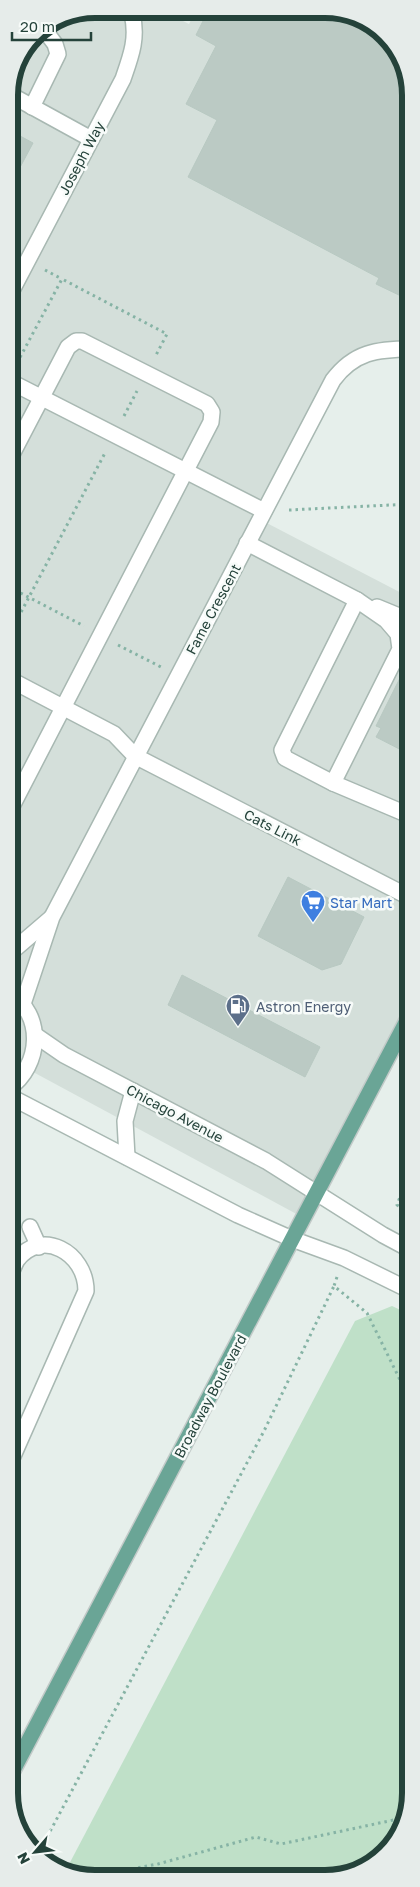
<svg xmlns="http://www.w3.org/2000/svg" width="420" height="1887" font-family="'Golos Text',sans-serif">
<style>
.built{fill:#d4dfda}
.green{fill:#bfe0c8}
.building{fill:#bbcac4;stroke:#b8c9c2}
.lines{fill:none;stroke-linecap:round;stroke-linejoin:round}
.minor-casing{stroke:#a8b8b2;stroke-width:18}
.major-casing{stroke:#c2cac8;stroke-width:18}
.path{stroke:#86b3a5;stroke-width:3;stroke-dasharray:2.5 4;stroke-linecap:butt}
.minor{stroke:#fff;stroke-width:15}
.major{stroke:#6aa596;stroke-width:15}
.labels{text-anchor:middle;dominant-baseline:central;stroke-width:5;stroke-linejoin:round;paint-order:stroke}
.street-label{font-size:14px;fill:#24423a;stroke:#f7fbf9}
.shop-label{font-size:14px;fill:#366cbe;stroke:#f7fbf9;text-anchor:start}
.service-label{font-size:14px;fill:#4e5e75;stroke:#f7fbf9;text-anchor:start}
.rim{fill:none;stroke:#24423a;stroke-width:6}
</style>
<rect width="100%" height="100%" fill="#e6efeb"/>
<!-- built -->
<path class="built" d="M347,12L390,38L411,84V350L353,360L261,520L411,598V1011L302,1217L9,1059V89L34,34L62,15L169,14L189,24L194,14Z"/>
<!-- green -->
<path class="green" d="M392,1306L411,1315V1798L390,1849L336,1878L77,1877L66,1870L355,1321Z"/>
<!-- building -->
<g class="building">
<path d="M347,12L390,38L411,84V282L403,297L376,284L379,278L188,177L217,120L186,104L216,46L196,35L207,13Z"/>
<path d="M9,130L33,143L9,188Z"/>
<path d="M411,656V755L376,737L381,728L376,726Z"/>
<path d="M288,877L364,917L341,964L322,970L258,936Z"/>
<path d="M182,975L320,1047L305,1077L168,1005Z"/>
</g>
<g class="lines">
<defs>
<g id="minor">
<path d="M9,94L91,139"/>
<path d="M32,107L58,54L55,44L43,28"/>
<path d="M9,296L123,79C131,56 138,38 132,14"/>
<path d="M9,381L264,511"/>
<path d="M9,460L68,347L76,341H82L207,404L212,412L211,422L9,812"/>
<path d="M247,543L357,600L386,620L398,634L400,649L333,783L411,816"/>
<path d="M377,607L411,621"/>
<path d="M9,679L114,734L135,756L411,898"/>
<path d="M333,783L285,758L282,750L357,600"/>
<path d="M9,954L51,918"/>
<path d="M9,993C45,1014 41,1066 9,1088"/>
<path d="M23,1004L52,917L333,380C354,352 377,349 411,349"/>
<path d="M35,1035L64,1055L266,1161L383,1235L411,1250"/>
<path d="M9,1096L238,1215L292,1239L344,1258L411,1291"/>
<path d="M127,1157L125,1121L133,1091"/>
<path d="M30,1227L39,1247"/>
<path d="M9,1277C12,1272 14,1265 17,1260C41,1228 86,1252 86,1291L9,1465"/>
</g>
<path id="major" d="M9,1778L411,1013"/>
</defs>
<!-- minor casing -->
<use href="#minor" class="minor-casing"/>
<!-- major casing -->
<use href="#major" class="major-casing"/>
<!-- path -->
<g class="path">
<path d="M45,270L62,279"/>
<path d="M17,363L62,279L167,334L155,357"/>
<path d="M124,416L137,391"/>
<path d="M289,510L411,504"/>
<path d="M9,587L84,626"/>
<path d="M9,635L105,453"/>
<path d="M118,645L161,667"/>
<path d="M411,1168L397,1205L411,1213"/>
<path d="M337,1277L334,1286L367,1313L411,1402"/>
<path d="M38,1854L264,1431L334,1286"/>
<path d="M87,1877L158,1864L256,1837L281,1844L403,1818"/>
</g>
<!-- minor -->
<use href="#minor" class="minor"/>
<!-- major -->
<use href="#major" class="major"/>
</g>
<!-- icons -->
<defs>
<symbol id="supermarket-pin" viewBox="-11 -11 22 30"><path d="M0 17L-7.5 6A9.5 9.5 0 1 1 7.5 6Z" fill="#3f7fe0" stroke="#f7fbf9"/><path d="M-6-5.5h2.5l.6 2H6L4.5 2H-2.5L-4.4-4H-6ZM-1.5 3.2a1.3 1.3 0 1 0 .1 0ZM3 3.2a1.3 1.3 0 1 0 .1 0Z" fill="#fff"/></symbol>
<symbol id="fuel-pin" viewBox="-11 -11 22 30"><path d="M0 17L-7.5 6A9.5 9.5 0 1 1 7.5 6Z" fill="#5c6f8a" stroke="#f7fbf9"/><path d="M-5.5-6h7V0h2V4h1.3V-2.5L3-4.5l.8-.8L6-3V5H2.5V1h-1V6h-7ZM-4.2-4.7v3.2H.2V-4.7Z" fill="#fff"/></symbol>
</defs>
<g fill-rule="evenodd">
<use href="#supermarket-pin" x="299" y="888" width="28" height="38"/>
<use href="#fuel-pin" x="224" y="992" width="28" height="38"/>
</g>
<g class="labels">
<!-- street labels -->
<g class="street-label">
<text transform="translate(81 158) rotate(-62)">Joseph Way</text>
<text transform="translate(213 609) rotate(-62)">Fame Crescent</text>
<text transform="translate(273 827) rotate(27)">Cats Link</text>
<text transform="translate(175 1113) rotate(28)">Chicago Avenue</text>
<text transform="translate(210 1396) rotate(-62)">Broadway Boulevard</text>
</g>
<!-- shop labels -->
<g class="shop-label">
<text x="330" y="902">Star Mart</text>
</g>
<!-- service labels -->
<g class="service-label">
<text x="256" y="1006">Astron Energy</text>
</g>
</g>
<!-- crop -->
<path d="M0 0H420V1887H0ZM95 18H325A77 77 0 0 1 402 95V1793A77 77 0 0 1 325 1870H95A77 77 0 0 1 18 1793V95A77 77 0 0 1 95 18Z" fill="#e6ecea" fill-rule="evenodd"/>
<path class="rim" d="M95 18H325A77 77 0 0 1 402 95V1793A77 77 0 0 1 325 1870H95A77 77 0 0 1 18 1793V95A77 77 0 0 1 95 18Z"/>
<!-- north arrow -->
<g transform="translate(35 1852) rotate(242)" stroke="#f7fbf9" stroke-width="4" paint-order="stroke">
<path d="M0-4L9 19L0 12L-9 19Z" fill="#24423a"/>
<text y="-8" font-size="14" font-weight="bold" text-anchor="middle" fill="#24423a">N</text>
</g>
<!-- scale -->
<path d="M12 32v8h79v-8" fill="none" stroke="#24423a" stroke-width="2.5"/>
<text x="20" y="32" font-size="15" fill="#24423a" stroke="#f7fbf9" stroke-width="4" paint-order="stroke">20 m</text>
</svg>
